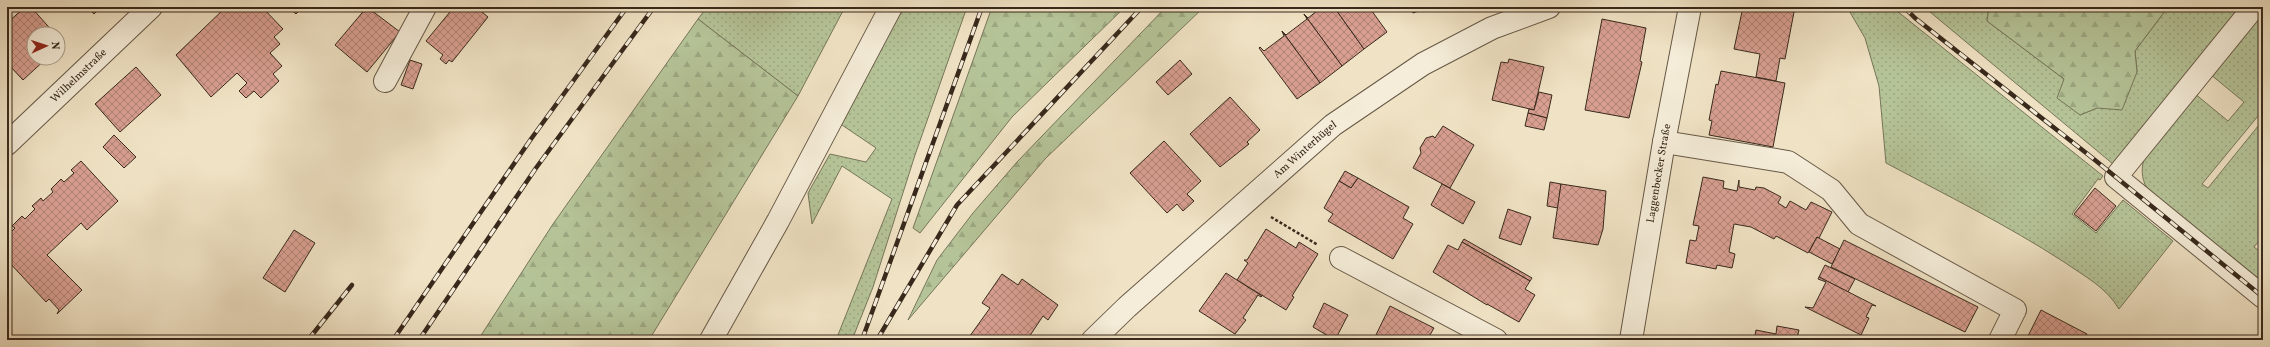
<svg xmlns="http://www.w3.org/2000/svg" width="2270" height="347" font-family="Vollkorn,serif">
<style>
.grass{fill:url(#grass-dots);stroke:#76765a}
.forest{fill:url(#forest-firs);stroke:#76765a}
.building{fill:url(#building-cross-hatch);stroke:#38291c}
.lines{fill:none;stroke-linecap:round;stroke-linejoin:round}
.minor-casing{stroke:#665846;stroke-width:24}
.path{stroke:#38291c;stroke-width:2.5;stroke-dasharray:3 2;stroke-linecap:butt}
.minor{stroke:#f5edd9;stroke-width:22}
.rail-casing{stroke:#38291c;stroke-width:4.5}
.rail{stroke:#f5edd9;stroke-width:3;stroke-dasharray:9;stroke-linecap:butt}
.labels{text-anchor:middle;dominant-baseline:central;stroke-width:3;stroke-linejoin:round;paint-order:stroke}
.street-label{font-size:11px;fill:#38291c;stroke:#f5edd9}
</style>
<defs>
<pattern id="grass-dots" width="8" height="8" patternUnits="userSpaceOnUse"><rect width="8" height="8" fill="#b5c498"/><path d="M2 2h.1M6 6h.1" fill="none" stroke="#9ca882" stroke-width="1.8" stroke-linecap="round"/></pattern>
<pattern id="forest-firs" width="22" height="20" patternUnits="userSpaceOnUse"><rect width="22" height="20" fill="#b5c498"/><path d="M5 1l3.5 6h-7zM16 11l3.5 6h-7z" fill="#9ca882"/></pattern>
<pattern id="building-cross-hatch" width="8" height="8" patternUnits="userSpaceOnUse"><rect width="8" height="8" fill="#d89f91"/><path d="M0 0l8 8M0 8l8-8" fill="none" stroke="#b08276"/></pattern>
</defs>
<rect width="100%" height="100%" fill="#f0e3c5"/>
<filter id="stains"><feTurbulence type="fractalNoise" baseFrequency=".005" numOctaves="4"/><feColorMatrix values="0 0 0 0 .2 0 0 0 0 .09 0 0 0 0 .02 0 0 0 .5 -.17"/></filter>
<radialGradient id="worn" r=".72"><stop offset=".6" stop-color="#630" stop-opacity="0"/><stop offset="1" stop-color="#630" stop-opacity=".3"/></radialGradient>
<!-- grass -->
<g class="grass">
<path d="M707,7H845L798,96L698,19Z"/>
<path d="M904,7H967L915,155L873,287L852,340H836L892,199L842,166L812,224L808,193L830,154L866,162L876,148L839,123Z"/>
<path d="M1847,7H1892L2103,176L2100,180L2098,179L2072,214L2096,233L2123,200L2173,241L2119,309C2106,287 2084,276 2064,262C2007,225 1946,195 1886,163L1879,86L1865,38Z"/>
<path d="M1924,7H1989L1987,21L2064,79L2080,115L2097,108L2137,72L2135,51L2168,7H2241L2113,164Z"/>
<path d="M2263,9V110L2202,184L2208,188L2263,120V236L2254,247L2263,254V282L2147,189C2141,177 2141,168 2145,155L2194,93L2228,121L2244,102L2210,74Z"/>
</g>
<!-- forest -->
<g class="forest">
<path d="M992,7H1125L1012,117L920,233L913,228Z"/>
<path d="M1166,7H1204L1045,159L908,320L937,260L973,213L1017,162Z"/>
<path d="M1989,7H2168L2135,51L2137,72L2122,110L2097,108L2080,115L2057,98L2064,79L1987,21Z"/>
<path d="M698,19L798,96L649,340H478L553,224Z"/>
</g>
<!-- building -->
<g class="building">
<path d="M25,7H31L55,34H34V58H47L23,80L7,63V23Z"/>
<path d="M88,7H101L94,14Z"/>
<path d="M226,7H262L283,29L274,37L280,44L270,53L282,66L273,74L279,81L261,98L254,91L246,98L239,91L247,83L237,73L211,97L176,55Z"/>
<path d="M288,7H302L296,14Z"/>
<path d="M367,7L400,32L367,72L335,45Z"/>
<path d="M454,7H476L488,17L452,62L449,60L446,64L440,59L443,55L426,41Z"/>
<path d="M1322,7H1334L1364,49L1342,66L1304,14L1308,18Z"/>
<path d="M1334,7H1369L1387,32L1364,49Z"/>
<path d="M1411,7H1429L1413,13Z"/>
<path d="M1743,7H1770L1794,12L1785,59L1780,58L1776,81L1756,77L1760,54L1734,49Z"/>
<path d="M1304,14L1342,66L1320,83L1282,31L1286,35L1307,19Z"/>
<path d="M1602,19L1646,28L1640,61L1642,62L1629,118L1585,110Z"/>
<path d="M1282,31L1320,83L1297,99L1259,48L1260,47L1264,51L1284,36Z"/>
<path d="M1509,59L1544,67L1534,110L1492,100L1501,62L1508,63Z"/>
<path d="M410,60L422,64L413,89L401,85Z"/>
<path d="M1180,60L1192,74L1168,95L1156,82Z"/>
<path d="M136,67L161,95L120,132L95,104Z"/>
<path d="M1721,71L1785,83L1773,147L1709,135L1712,121L1709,120L1716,84L1718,85Z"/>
<path d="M1539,92L1552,95L1547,118L1528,113L1529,109L1534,110Z"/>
<path d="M1230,97L1260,130L1247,142L1249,144L1220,167L1190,134Z"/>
<path d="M1528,113L1547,118L1544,130L1525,126Z"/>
<path d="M1443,126L1474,145L1450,188L1413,168L1421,153L1420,148L1426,138L1433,136L1435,138Z"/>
<path d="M114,135L136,157L124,168L103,147Z"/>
<path d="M1164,141L1201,181L1187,194L1194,201L1183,211L1177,204L1167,213L1130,173Z"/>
<path d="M81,161L118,201L87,230L81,223L47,255L82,290L57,314L59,310L49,299L46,302L7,260V236L15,228L12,226L22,216L25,219L35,209L32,206L41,198L43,201L53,192L51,189L61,179L64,182L74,173L71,170Z"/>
<path d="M1345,171L1358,178L1351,188L1339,181Z"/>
<path d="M1703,177L1724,181L1723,188L1737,191L1739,180V187L1755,190L1756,187L1764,188L1781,197L1778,203L1786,208L1790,201L1806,210L1811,202L1832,212L1819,238L1817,237L1808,253L1776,236L1774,239L1751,227L1734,224L1729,252L1735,254L1732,268L1717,265L1716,269L1686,263L1690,240L1696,241L1699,226L1693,225Z"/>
<path d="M1358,178L1409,207L1403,218L1413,224L1393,259L1328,221L1333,214L1324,208L1339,181L1351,188Z"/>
<path d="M1550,182L1561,184L1558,208L1547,206Z"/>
<path d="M1442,184L1475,202L1463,224L1431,205Z"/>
<path d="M1561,184L1606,191L1603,229L1598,245L1553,238Z"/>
<path d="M2095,188L2116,206L2096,231L2074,214Z"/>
<path d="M1508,209L1531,217L1521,245L1499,238Z"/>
<path d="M1266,229L1296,248L1299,242L1318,254L1292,296L1294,297L1286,310L1237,280L1248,263L1244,260H1247Z"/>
<path d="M294,230L315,243L285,292L263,278Z"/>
<path d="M1817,237L1840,249L1832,264L1809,252Z"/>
<path d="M1464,239L1532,278L1530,281L1462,242Z"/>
<path d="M1844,240L1978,307L1965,332L1831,267Z"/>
<path d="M1462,242L1530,281L1525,289L1535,295L1519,322L1487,304V305L1433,272L1448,245L1458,250Z"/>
<path d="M1825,265L1855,279L1848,292L1819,277Z"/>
<path d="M1226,273L1262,296L1261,297L1258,295L1243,318L1246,320L1235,334L1199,311Z"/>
<path d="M1002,274L1018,285L1022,279L1058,305L1048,320L1043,316L1027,340H967L990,308L982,303Z"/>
<path d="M1819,277L1876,306L1872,305L1866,317L1869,318L1861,335L1805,307L1813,308L1826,282L1818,279Z"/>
<path d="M1324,303L1348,315L1335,340L1313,327Z"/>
<path d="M1390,306L1434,328L1427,340H1370L1371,338L1374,339Z"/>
<path d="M2041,310L2087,334L2084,340H2022L2024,336L2027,338Z"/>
<path d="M1777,326L1799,330L1797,338L1802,340H1754L1756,330L1776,334Z"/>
</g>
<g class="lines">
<defs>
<g id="minor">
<path d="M2254,7L2116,177L2263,297"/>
<path d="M385,81L425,7"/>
<path d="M1664,142L1788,162L1831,190L1859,224L2015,310L2000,340"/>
<path id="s1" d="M7,144L151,7"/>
<path d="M1341,258L1496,340"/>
<path d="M711,340L778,221L891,7"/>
<path id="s2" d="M1093,340L1127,307L1333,125L1423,64L1492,28L1549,7"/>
<path id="s3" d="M1631,340L1664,142L1690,7"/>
</g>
</defs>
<!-- minor casing -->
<use href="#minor" class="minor-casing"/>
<!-- path -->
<path class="path" d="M1271,217L1318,245"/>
<!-- minor -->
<use href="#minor" class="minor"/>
<defs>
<g id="rail">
<path d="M1904,7L1915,18L2090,156L2263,297"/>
<path d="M308,340L352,285"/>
<path d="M393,340L531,139L627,7"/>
<path d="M419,340L536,168L654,7"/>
<path d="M862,340L982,7"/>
<path d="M877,340L957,205L1142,7"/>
</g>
</defs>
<!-- rail casing -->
<use href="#rail" class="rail-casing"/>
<!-- rail -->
<use href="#rail" class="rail"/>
</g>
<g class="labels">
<!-- street labels -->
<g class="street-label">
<text stroke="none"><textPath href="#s1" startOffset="99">Wilhelmstraße</textPath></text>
<text stroke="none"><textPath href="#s2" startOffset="285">Am Winterhügel</textPath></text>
<text stroke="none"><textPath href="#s3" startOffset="169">Laggenbecker Straße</textPath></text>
</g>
</g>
<!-- margin -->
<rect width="2270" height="347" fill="none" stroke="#f0e3c5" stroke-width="24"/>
<rect x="8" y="8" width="2254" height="331" fill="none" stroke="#38291c" stroke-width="2"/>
<rect x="12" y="12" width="2246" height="323" fill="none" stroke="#38291c"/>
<!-- north arrow -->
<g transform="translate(46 46) rotate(87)"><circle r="19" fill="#f5edd9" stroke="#a99f8d"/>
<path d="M0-3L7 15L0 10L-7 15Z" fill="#8f2418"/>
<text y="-6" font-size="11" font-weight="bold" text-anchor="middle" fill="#38291c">N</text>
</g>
<rect width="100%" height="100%" filter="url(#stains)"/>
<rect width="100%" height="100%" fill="url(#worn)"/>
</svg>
